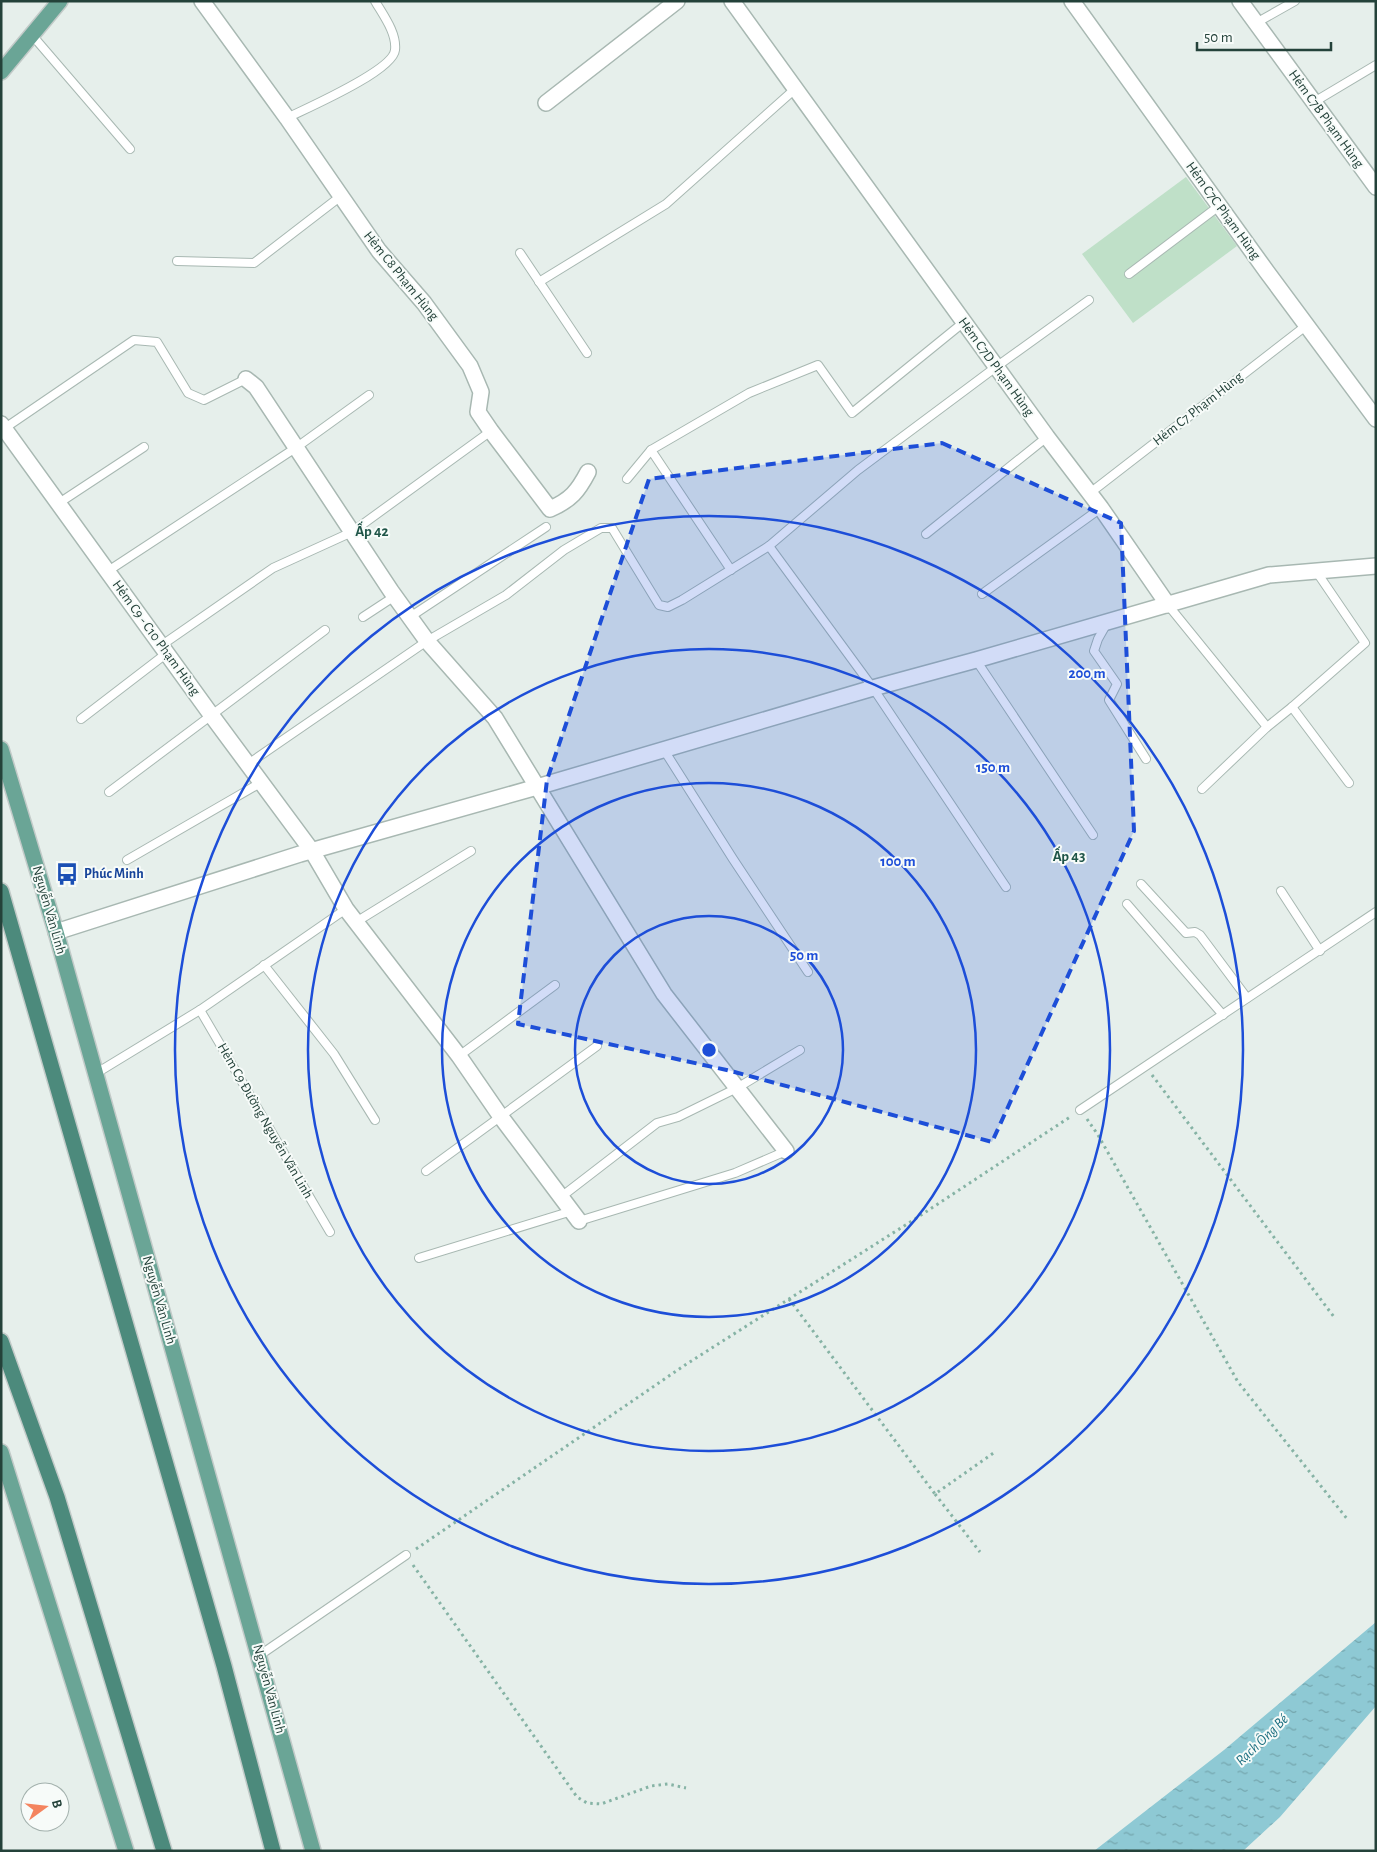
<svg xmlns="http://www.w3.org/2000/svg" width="1377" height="1852" font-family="'Alegreya Sans',sans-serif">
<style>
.grass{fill:#bfe0c8}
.water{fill:url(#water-ripples)}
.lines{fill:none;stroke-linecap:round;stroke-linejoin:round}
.service-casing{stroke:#a8b8b2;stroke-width:10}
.minor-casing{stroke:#a8b8b2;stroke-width:18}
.primary-casing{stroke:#c2cac8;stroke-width:18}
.trunk-casing{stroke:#c2cac8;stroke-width:18}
.path{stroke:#86b3a5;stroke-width:3;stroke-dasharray:2.5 4;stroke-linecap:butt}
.service{stroke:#fff;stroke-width:8}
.minor{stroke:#fff;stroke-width:15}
.primary{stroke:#6aa596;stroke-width:15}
.trunk{stroke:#4c8a7c;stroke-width:15}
.marked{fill:#1d4ed8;fill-opacity:0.2;stroke:#1d4ed8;stroke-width:4;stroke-dasharray:10 6;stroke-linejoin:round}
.ring{fill:none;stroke:#1d4ed8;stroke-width:2.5}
.labels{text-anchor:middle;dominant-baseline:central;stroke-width:4;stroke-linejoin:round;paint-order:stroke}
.street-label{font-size:14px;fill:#24423a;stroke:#f7fbf9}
.transit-label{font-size:14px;font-weight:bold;fill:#164399;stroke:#f7fbf9;text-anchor:start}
.neighbourhood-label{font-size:15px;font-weight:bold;fill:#1f5548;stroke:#f7fbf9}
.water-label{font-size:15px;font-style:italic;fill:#1c6f80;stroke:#f7fbf9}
.centre{fill:#1d4ed8;stroke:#f7fbf9;stroke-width:2.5}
.ring-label{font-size:15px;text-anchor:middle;font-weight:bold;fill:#1d4ed8;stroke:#f7fbf9;stroke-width:4;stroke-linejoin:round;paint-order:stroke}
</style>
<defs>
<pattern id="water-ripples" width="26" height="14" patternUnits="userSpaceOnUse" patternTransform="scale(1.25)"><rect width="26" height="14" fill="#8ec9d4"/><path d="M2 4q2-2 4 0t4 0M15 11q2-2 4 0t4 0" fill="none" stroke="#74a5ad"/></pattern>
</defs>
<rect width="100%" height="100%" fill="#e6efeb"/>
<!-- grass -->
<path class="grass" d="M1186,177L1237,246L1133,323L1082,254Z"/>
<!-- water -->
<path class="water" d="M1376,1622V1706L1280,1817L1243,1851H1094L1224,1750Z"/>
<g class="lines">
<defs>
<g id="service">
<path d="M1256,23L1295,1"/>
<path d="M32,35L130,149"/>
<path d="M1314,102L1376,65"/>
<path d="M287,118C307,108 393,71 395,50C397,33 383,15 375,1"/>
<path d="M520,253L587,353"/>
<path d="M177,261L254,263L341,196"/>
<path d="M1129,274L1219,206"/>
<path d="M539,282L666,204L795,89"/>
<path d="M5,428L134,340L157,342L188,393L204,400L246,379"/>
<path d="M651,450L749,393L818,365L852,413L964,322"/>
<path d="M627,479L651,450L731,570"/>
<path d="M1090,493L1307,325"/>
<path d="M59,503L144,447"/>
<path d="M926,534L1047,437"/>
<path d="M769,546L873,688L1006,887"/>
<path d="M108,571L297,447L369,395"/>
<path d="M982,594L1101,508"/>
<path d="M1168,605L1267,727"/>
<path d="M363,617L395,596"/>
<path d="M410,617L546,527"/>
<path d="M1107,623L1098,639L1094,651L1117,684L1109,700L1146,759"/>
<path d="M162,645L273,568L352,532L491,431"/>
<path d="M976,660L1093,835"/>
<path d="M1292,707L1349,783"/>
<path d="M81,719L167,653"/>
<path d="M664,750L733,859L808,972"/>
<path d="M248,764L427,641L506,595L564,550L601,528H612L659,605L668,607L682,600L769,546L858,470L996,367L1089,300"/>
<path d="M1202,789L1267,727L1292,707L1365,643L1316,571"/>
<path d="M109,792L325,630"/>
<path d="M127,860L262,782"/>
<path d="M1141,884L1186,933L1195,932L1200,935L1247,998"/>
<path d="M1281,891L1320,951"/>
<path d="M1127,904L1223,1015"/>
<path d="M356,922L471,851"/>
<path d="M264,965L334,1054L375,1120"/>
<path d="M200,1010L330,1232"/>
<path d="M459,1056L555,985"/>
<path d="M95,1074L200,1010L346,909"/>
<path d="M1080,1110L1376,912"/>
<path d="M426,1171L597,1046"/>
<path d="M561,1197L657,1123L678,1117L737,1088L800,1050"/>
<path d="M579,1221L735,1173L786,1151"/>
<path d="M419,1258L572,1211"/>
<path d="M260,1655L406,1555"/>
</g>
<g id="minor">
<path d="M202,1L287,118L379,251L424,303L470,366L481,392L478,412L491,431L550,509C571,500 578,491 588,472"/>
<path d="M732,1L1047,437L1101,508L1168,605"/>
<path d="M1072,1L1267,272L1376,419"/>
<path d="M1240,1L1376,187"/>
<path d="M546,103L677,1"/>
<path d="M246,379L256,387L391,591L427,641L495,718L664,994L786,1151"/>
<path d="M1,424L212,716L312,851L346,909L459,1056L501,1117L579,1221"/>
<path d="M56,932L300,854L537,787L873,688L976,660L1269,575L1376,566"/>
</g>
<g id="primary">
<path d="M1,72L60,1"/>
<path d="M1,749L56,932L313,1851"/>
<path d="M1,1452L126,1851"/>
</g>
<g id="trunk">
<path d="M1,891L224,1666L273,1851"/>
<path d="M1,1341L57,1497L164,1851"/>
</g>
</defs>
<!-- service casing -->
<use href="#service" class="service-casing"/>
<!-- minor casing -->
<use href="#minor" class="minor-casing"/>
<!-- primary casing -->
<use href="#primary" class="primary-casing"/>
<!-- trunk casing -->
<use href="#trunk" class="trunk-casing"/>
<!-- path -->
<g class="path">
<path d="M1152,1075L1334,1317"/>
<path d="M1087,1119L1098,1135L1238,1382L1348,1520"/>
<path d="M789,1299L935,1494L995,1452"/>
<path d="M935,1494L980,1552"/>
<path d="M416,1549L685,1365L915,1219L1070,1117"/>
<path d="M413,1565L577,1797L587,1803L601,1804L651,1786L668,1784L686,1788"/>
</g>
<!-- service -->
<use href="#service" class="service"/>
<!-- minor -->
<use href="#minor" class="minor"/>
<!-- primary -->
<use href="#primary" class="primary"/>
<!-- trunk -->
<use href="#trunk" class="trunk"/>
</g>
<!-- marked area -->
<path class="marked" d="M942,443L1121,523L1134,831L992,1142L731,1071L518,1024L547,780L649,479Z"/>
<!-- distance rings -->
<g class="ring">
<circle cx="709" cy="1050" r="134"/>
<circle cx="709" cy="1050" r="267"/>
<circle cx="709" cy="1050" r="401"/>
<circle cx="709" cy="1050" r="534"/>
</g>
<!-- icons -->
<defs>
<symbol id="bus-bare" viewBox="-9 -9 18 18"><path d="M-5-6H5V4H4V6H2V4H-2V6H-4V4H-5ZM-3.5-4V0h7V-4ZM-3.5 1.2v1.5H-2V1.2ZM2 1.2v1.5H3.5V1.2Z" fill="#1a4fb4" stroke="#f7fbf9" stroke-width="2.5" paint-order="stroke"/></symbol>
</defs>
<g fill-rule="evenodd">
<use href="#bus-bare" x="51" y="858" width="32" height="32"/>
</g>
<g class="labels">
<!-- street labels -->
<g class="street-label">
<text transform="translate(1326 119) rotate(54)">Hẻm C7B Phạm Hùng</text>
<text transform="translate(1223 211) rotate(54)">Hẻm C7C Phạm Hùng</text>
<text transform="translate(401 276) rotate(51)">Hẻm C8 Phạm Hùng</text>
<text transform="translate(996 367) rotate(54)">Hẻm C7D Phạm Hùng</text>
<text transform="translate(1198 409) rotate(-38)">Hẻm C7 Phạm Hùng</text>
<text transform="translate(156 638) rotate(54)">Hẻm C9 - C10 Phạm Hùng</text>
<text transform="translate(49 910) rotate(74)">Nguyễn Văn Linh</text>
<text transform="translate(265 1121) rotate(60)">Hẻm C9 Đường Nguyễn Văn Linh</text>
<text transform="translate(159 1300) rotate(74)">Nguyễn Văn Linh</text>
<text transform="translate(269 1689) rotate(75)">Nguyễn Văn Linh</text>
</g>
<!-- transit labels -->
<g class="transit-label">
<text x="84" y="874">Phúc Minh</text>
</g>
<!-- neighbourhood labels -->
<g class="neighbourhood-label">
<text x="372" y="531">Ấp 42</text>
<text x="1069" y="856">Ấp 43</text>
</g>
<!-- water labels -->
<g class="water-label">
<text transform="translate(1262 1740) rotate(-44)">Rạch Ông Bé</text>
</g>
</g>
<circle cx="709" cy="1050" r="8" class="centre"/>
<g class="ring-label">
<text x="1087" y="678">200 m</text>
<text x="993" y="772">150 m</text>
<text x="898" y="866">100 m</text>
<text x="804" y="960">50 m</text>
</g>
<!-- border -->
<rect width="1377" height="1852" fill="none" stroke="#24423a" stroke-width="5"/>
<!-- north arrow -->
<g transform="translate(45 1807) rotate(75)"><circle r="24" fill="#f7fbf9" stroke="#a3b1ad"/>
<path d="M0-4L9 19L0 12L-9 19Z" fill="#f4845f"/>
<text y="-8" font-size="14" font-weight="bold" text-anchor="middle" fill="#24423a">B</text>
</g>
<!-- scale -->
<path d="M1197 42v8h134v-8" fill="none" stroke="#24423a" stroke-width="2.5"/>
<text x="1204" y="42" font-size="15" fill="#24423a" stroke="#f7fbf9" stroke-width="4" paint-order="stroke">50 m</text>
</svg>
